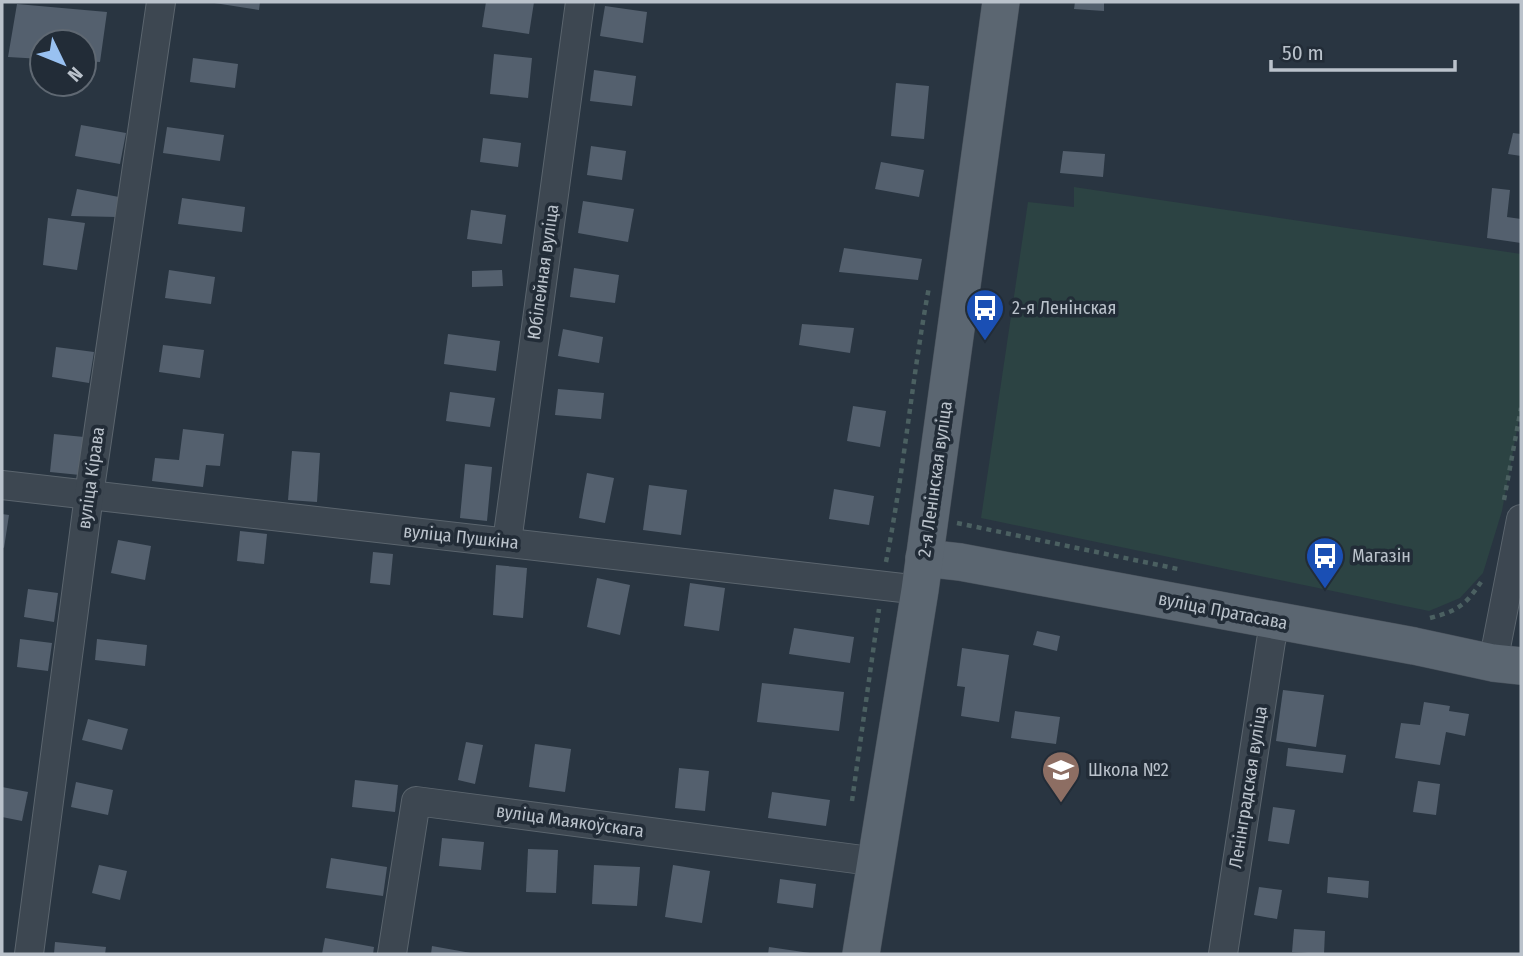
<svg xmlns="http://www.w3.org/2000/svg" width="1523" height="956" font-family="'Fira Sans Condensed',sans-serif">
<style>
.green{fill:#2c4343}
.building{fill:#54606e}
.lines{fill:none;stroke-linecap:round;stroke-linejoin:round}
.minor-casing{stroke:#5b656e;stroke-width:30}
.major-casing{stroke:#47505a;stroke-width:38}
.path{stroke:#4b6061;stroke-width:4.5;stroke-dasharray:5 5;stroke-linecap:butt}
.minor{stroke:#3d4751;stroke-width:28}
.major{stroke:#5b6671;stroke-width:37}
.labels{text-anchor:middle;dominant-baseline:central;stroke-width:7;stroke-linejoin:round;paint-order:stroke}
.street-label{font-size:18px;fill:#bac2cb;stroke:#222c37}
.poi-label{font-size:18px;fill:#bac2cb;stroke:#222c37;text-anchor:start}
</style>
<rect width="100%" height="100%" fill="#293541"/>
<!-- green -->
<path class="green" d="M1074,187L1521,254V408L1502,511L1483,573L1460,598L1429,611L981,518L1028,202L1074,207Z"/>
<!-- building -->
<g class="building">
<path d="M208,2H260L259,10Z"/>
<path d="M486,2H534L529,34L482,27Z"/>
<path d="M1075,2H1104V11L1074,9Z"/>
<path d="M17,4L107,12L100,62L84,61V42H42V59L8,57Z"/>
<path d="M605,6L647,12L643,43L600,36Z"/>
<path d="M494,54L532,58L528,98L490,94Z"/>
<path d="M193,58L238,64L235,88L190,82Z"/>
<path d="M594,70L636,76L632,106L590,101Z"/>
<path d="M896,83L929,86L924,139L891,136Z"/>
<path d="M81,125L126,133L120,164L75,156Z"/>
<path d="M167,127L224,135L220,161L163,153Z"/>
<path d="M1513,133L1521,134V156L1508,154Z"/>
<path d="M483,138L521,143L518,167L480,162Z"/>
<path d="M591,146L626,151L622,180L587,175Z"/>
<path d="M1063,151L1105,154L1103,177L1060,173Z"/>
<path d="M881,162L924,170L919,197L875,189Z"/>
<path d="M1492,188L1510,190L1507,217L1521,219V243L1487,238Z"/>
<path d="M77,189L119,197L117,217L71,216Z"/>
<path d="M182,198L245,207L242,232L178,224Z"/>
<path d="M583,201L634,209L628,242L578,233Z"/>
<path d="M471,210L506,215L502,244L467,239Z"/>
<path d="M48,218L85,223L77,270L43,265Z"/>
<path d="M844,248L922,259L918,280L839,272Z"/>
<path d="M574,268L619,275L615,303L570,297Z"/>
<path d="M169,270L215,277L211,304L165,298Z"/>
<path d="M502,270L503,286L472,287V271Z"/>
<path d="M802,324L854,328L850,353L799,345Z"/>
<path d="M563,329L603,337L599,363L558,356Z"/>
<path d="M448,334L500,341L496,371L444,364Z"/>
<path d="M163,345L204,350L200,378L159,372Z"/>
<path d="M56,347L94,352L89,383L52,377Z"/>
<path d="M558,389L604,393L601,419L555,415Z"/>
<path d="M450,392L495,398L490,427L446,421Z"/>
<path d="M853,406L886,411L880,447L847,441Z"/>
<path d="M183,429L224,434L220,466L206,465L203,487L152,481L155,458L179,460Z"/>
<path d="M54,434L84,437L80,475L50,472Z"/>
<path d="M292,451L320,453L317,502L288,500Z"/>
<path d="M465,464L492,467L487,521L460,518Z"/>
<path d="M587,473L614,478L605,523L579,518Z"/>
<path d="M649,485L687,490L681,535L643,530Z"/>
<path d="M834,489L874,496L869,525L829,519Z"/>
<path d="M2,514L9,515L4,548L2,547Z"/>
<path d="M240,531L267,534L264,564L237,561Z"/>
<path d="M118,540L151,546L145,580L111,573Z"/>
<path d="M373,552L393,554L390,585L370,583Z"/>
<path d="M496,565L527,568L523,618L493,615Z"/>
<path d="M597,578L630,585L620,635L587,627Z"/>
<path d="M690,583L725,588L719,631L684,626Z"/>
<path d="M28,589L58,593L54,622L24,617Z"/>
<path d="M794,628L854,637L850,663L789,654Z"/>
<path d="M1037,631L1060,636L1057,651L1033,645Z"/>
<path d="M20,639L52,643L48,671L17,667Z"/>
<path d="M97,639L147,645L145,666L95,660Z"/>
<path d="M962,648L1009,655L999,722L961,716L965,687L957,686Z"/>
<path d="M762,683L844,692L839,731L757,722Z"/>
<path d="M1283,690L1324,695L1316,747L1276,741Z"/>
<path d="M1424,702L1450,706L1449,711L1469,714L1465,736L1446,732L1440,765L1395,758L1401,723L1420,725Z"/>
<path d="M1015,711L1060,717L1056,744L1011,738Z"/>
<path d="M88,719L128,729L122,750L82,740Z"/>
<path d="M466,742L483,745L475,784L458,780Z"/>
<path d="M535,744L571,749L565,792L529,787Z"/>
<path d="M1288,748L1346,755L1343,773L1286,766Z"/>
<path d="M679,768L709,771L705,811L675,808Z"/>
<path d="M355,780L398,785L395,812L352,807Z"/>
<path d="M1418,781L1440,784L1436,815L1413,812Z"/>
<path d="M76,782L113,790L108,815L71,807Z"/>
<path d="M2,787L28,792L22,821L2,817Z"/>
<path d="M772,792L830,800L826,826L768,818Z"/>
<path d="M1273,807L1295,810L1289,844L1268,841Z"/>
<path d="M442,838L484,842L481,870L439,866Z"/>
<path d="M528,849L558,850L556,893L526,892Z"/>
<path d="M331,858L387,867L383,896L326,888Z"/>
<path d="M99,865L127,871L120,900L92,893Z"/>
<path d="M594,865L640,867L637,906L592,904Z"/>
<path d="M673,865L710,871L702,923L665,917Z"/>
<path d="M1328,877L1369,881L1368,898L1327,893Z"/>
<path d="M780,879L816,884L813,908L777,903Z"/>
<path d="M1259,887L1282,890L1277,919L1254,915Z"/>
<path d="M1294,929L1325,931L1324,954L1292,952Z"/>
<path d="M325,938L374,947L373,954H322Z"/>
<path d="M55,942L106,947L105,954H54Z"/>
<path d="M432,946L471,953V954H431Z"/>
<path d="M769,947L810,953L809,954H768Z"/>
</g>
<g class="lines">
<defs>
<g id="minor">
<path d="M2,485L920,590"/>
<path d="M507,542L580,2"/>
<path d="M1493,663L1521,519"/>
<path d="M29,954L89,495L161,2"/>
<path d="M392,954L416,801L878,862"/>
<path d="M1223,954L1271,641L1276,621"/>
</g>
<g id="major">
<path d="M924,558L960,562L1414,646L1493,663L1521,666"/>
<path d="M861,954L920,590L1001,2"/>
</g>
</defs>
<!-- minor casing -->
<use href="#minor" class="minor-casing"/>
<!-- major casing -->
<use href="#major" class="major-casing"/>
<!-- path -->
<g class="path">
<path d="M1504,500L1521,408"/>
<path d="M957,523L1178,569"/>
<path d="M886,562C904,471 912,378 929,287"/>
<path d="M1430,618C1457,611 1465,606 1481,582"/>
<path d="M852,801L879,609"/>
</g>
<!-- minor -->
<use href="#minor" class="minor"/>
<!-- major -->
<use href="#major" class="major"/>
</g>
<!-- icons -->
<defs>
<symbol id="bus-pin" viewBox="-11 -11 22 30"><path d="M0 17L-7.5 6A9.5 9.5 0 1 1 7.5 6Z" fill="#1a4fb4" stroke="#222c37"/><path d="M-5-6H5V4H4V6H2V4H-2V6H-4V4H-5ZM-3.5-4V0h7V-4ZM-3.5 1.2v1.5H-2V1.2ZM2 1.2v1.5H3.5V1.2Z" fill="#fff"/></symbol>
<symbol id="school-pin" viewBox="-11 -11 22 30"><path d="M0 17L-7.5 6A9.5 9.5 0 1 1 7.5 6Z" fill="#8d6e63" stroke="#222c37"/><path d="M0-5L7-2L0 1L-7-2ZM-4 1L0 2.5L4 1V4Q0 6-4 4Z" fill="#fff"/></symbol>
</defs>
<g fill-rule="evenodd">
<use href="#bus-pin" x="963" y="286" width="44" height="60"/>
<use href="#bus-pin" x="1303" y="534" width="44" height="60"/>
<use href="#school-pin" x="1039" y="748" width="44" height="60"/>
</g>
<g class="labels">
<!-- street labels -->
<g class="street-label">
<text transform="translate(543 272) rotate(-82)">Юбілейная вуліца</text>
<text transform="translate(91 478) rotate(-82)">вуліца Кірава</text>
<text transform="translate(935 479) rotate(-82)">2-я Ленінская вуліца</text>
<text transform="translate(461 537) rotate(6)">вуліца Пушкіна</text>
<text transform="translate(1223 611) rotate(11)">вуліца Пратасава</text>
<text transform="translate(1248 787) rotate(-81)">Ленінградская вуліца</text>
<text transform="translate(570 821) rotate(8)">вуліца Маякоўскага</text>
</g>
<!-- poi labels -->
<g class="poi-label">
<text x="1012" y="308">2-я Ленінская</text>
<text x="1352" y="556">Магазін</text>
<text x="1088" y="770">Школа №2</text>
</g>
</g>
<!-- border -->
<rect width="1523" height="956" fill="none" stroke="#bac2cb" stroke-width="7"/>
<!-- north arrow -->
<g transform="translate(63 63) rotate(133)"><circle r="33" fill="#222c37" stroke="#5f6872" stroke-width="2"/>
<path d="M0-5L12 26L0 18L-12 26Z" fill="#99c1f1"/>
<text y="-10" font-size="19" font-weight="bold" text-anchor="middle" fill="#bac2cb">N</text>
</g>
<!-- scale -->
<path d="M1271 60v10h184v-10" fill="none" stroke="#bac2cb" stroke-width="3.5"/>
<text x="1282" y="60" font-size="21" fill="#bac2cb" stroke="#222c37" stroke-width="5" paint-order="stroke">50 m</text>
</svg>
